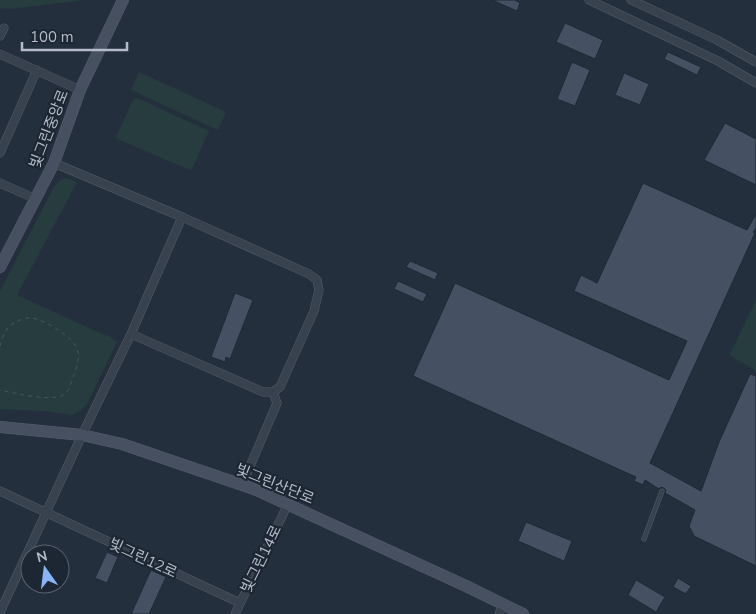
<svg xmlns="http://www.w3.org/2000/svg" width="756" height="614" font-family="'Nunito Sans','Noto Sans KR',sans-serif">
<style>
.green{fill:#263c3f}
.building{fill:#455162;stroke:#1f2835}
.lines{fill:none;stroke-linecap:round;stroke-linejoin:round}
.lane-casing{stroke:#565f6c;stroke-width:5}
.street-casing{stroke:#565f6c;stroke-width:9}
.secondary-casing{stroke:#565f6c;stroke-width:12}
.path{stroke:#44595c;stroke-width:1;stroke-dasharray:4 4;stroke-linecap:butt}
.lane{stroke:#38414e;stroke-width:4}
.street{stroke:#38414e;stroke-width:8}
.secondary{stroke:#465061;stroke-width:11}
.labels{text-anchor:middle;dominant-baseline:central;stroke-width:4.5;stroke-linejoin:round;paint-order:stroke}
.street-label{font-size:15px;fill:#b4bcc9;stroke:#1d2633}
</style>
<rect width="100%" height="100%" fill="#242f3e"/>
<!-- green -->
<g class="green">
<path d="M0,0H84L10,9L0,8Z"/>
<path d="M139,72L226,112L218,130L131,90Z"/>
<path d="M134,98H137L209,131L192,169L190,170L117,139L116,137Z"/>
<path d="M65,178L70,179L77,182L17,295L91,329L110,337L117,342L87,404L81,410L72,415L43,411L0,409V291L54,187L59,181Z"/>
<path d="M756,300V371L731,356L730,354Z"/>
</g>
<!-- building -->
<g class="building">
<path d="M492,0H515L520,3L517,11Z"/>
<path d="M565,23L603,40L595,59L556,42Z"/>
<path d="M668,52L701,67L697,75L664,59Z"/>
<path d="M572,62L590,70L575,106L557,99Z"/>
<path d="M624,73L649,84L640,105L615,95Z"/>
<path d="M725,123L756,139V185L704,160Z"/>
<path d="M643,183L747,230L756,214V228L753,232L755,233L650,463L701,491L719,442L750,374L756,376V566L694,536L689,526L695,510L665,493L666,490L664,488L661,487L659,489L645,480L643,485L634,481L636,477L413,376L455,283L669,380L687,341L574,291L581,275L597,283Z"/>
<path d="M410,261L438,273L435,280L406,267Z"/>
<path d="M398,281L427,294L423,302L394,289Z"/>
<path d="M235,293L253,300L230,359L226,357L225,362L211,357Z"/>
<path d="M526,522L572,541L564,561L518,541Z"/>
<path d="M107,552L118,557L107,583L95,578Z"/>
<path d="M151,570L166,577L149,614H131Z"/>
<path d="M678,578L691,586L686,594L673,587Z"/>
<path d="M636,580L665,597L656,612L628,595Z"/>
</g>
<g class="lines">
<defs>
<path id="lane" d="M644,539L662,491"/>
<g id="street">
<path d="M589,0L718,61L756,83"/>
<path d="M631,0L717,40L756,62"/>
<path d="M0,36L4,28"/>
<path d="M0,54L80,90"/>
<path d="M0,153L37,70"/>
<path d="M54,163L182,217L309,274L317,280L319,290L314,311L280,387L273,392H263L131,334"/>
<path d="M0,183L36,199"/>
<path d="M242,485L277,403L273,392"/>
<path d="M0,491L240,603"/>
<path d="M0,612L82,435L131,334L182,217"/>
<path d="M235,614L288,504"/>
<path d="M499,614L503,604"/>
</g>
<g id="secondary">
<path d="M0,267L54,163L80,90L123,0"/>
<path d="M0,427L82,435L122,444L254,489L466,586L523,614"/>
</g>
</defs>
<!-- lane casing -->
<use href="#lane" class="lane-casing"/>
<!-- street casing -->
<use href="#street" class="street-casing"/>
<!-- secondary casing -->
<use href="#secondary" class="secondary-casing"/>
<!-- path -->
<path class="path" d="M0,346C2,341 3,333 7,329C12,323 23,317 31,318C44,319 76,338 78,352C80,360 75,370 73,378C70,385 69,393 61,396C46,401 15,393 0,390"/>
<!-- lane -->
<use href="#lane" class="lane"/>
<!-- street -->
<use href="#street" class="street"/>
<!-- secondary -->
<use href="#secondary" class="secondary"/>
</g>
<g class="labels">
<!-- street labels -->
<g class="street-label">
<text transform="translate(49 129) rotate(-69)">빛그린중앙로</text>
<text transform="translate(275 484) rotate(22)">빛그린산단로</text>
<text transform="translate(143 558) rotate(25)">빛그린12로</text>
<text transform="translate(261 559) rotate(-64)">빛그린14로</text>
</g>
</g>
<!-- north arrow -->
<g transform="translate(45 569) rotate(346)"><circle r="24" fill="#1d2633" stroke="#59626f"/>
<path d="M0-4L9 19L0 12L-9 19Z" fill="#8ab4f8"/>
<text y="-8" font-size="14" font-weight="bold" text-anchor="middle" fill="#b4bcc9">N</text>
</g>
<!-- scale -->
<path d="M22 42v8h105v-8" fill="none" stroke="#b4bcc9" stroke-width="2.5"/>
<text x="30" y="42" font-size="15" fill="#b4bcc9" stroke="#1d2633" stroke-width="4" paint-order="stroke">100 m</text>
</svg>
